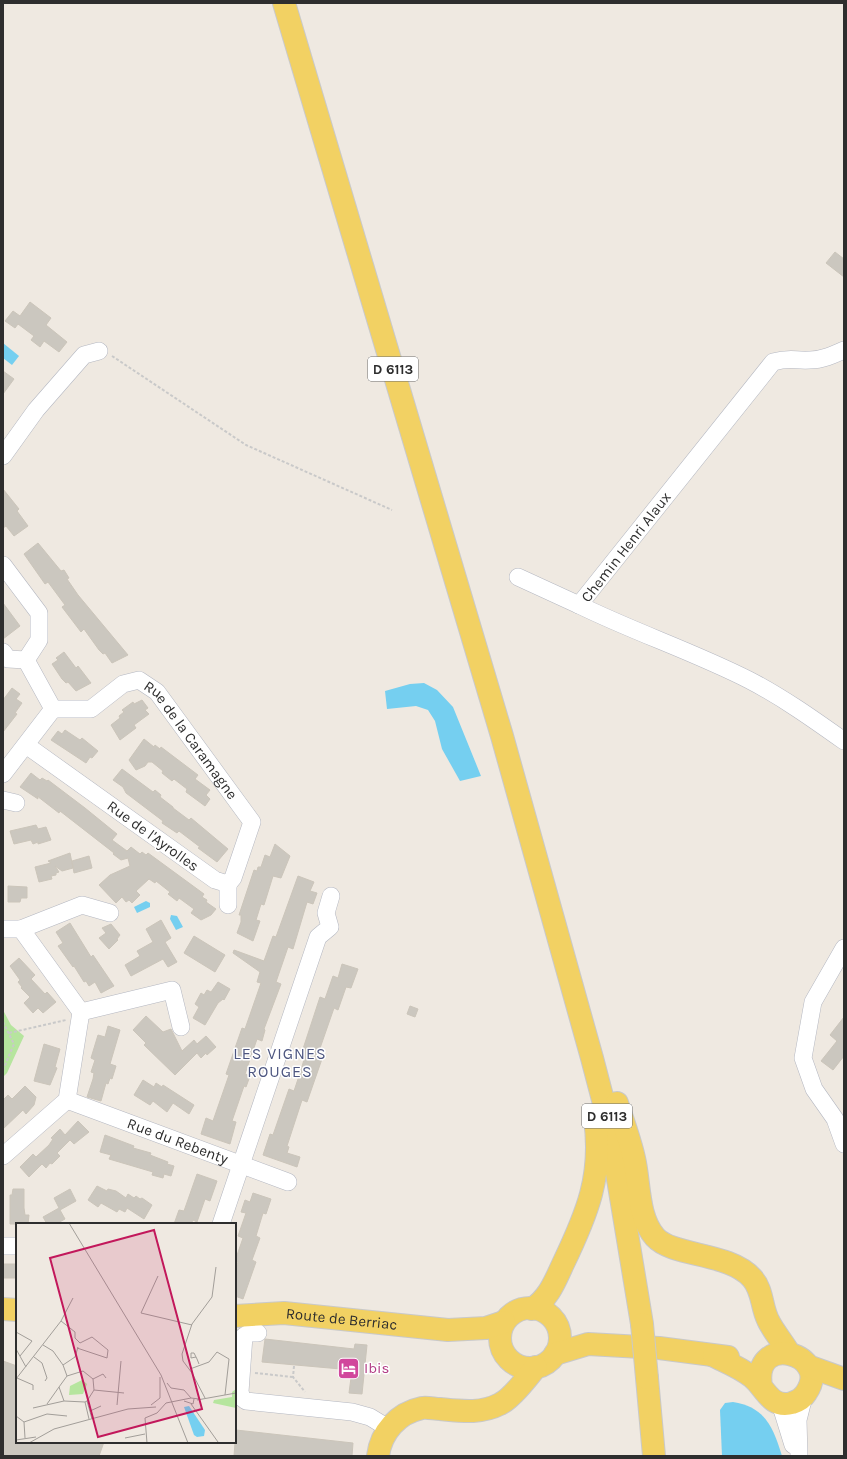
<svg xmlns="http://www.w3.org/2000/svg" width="847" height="1459" font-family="Karla,sans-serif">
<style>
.green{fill:#b6e59e}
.water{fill:#75cff0}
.building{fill:#cbc7bf;stroke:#cbc5ba}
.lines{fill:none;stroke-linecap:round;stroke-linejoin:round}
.minor-casing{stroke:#b4b7c1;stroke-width:18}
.major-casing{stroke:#c9c9c9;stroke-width:24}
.path{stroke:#c9c9c9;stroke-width:2;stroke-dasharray:3 2;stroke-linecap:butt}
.minor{stroke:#fff;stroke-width:17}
.major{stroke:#f2d163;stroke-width:22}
.major-bridge-casing{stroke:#c9c9c9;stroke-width:24;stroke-linecap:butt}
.major-bridge{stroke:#f2d163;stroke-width:22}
.labels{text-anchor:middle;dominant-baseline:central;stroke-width:3;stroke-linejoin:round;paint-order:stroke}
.shield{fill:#fff;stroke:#6d6d6d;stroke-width:1}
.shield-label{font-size:14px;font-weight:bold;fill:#2e2e2e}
.street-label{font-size:15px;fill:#2e2e2e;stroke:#fff}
.hotel-label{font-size:15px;fill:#b23c85;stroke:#fff;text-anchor:start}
.neighbourhood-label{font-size:16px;letter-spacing:1px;fill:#4d5680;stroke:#fff}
.inset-road{fill:none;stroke:#a29e99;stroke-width:1}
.view{fill:#c2185b;fill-opacity:0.15;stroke:#c2185b;stroke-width:2}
.inset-edge{fill:none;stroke:#2e2e2e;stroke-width:2}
</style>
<rect width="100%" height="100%" fill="#efe9e1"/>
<!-- green -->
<path class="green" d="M3,1010L11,1025L24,1036L7,1073L3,1077Z"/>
<!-- water -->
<g class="water">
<path d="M3,343L19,356L12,365L3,358Z"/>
<path d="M424,683L437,690L453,707L481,776L460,781L442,749L435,721L428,710L416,706L387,709L385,691L410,684Z"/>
<path d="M146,901L150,903V907L137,913L134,907Z"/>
<path d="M171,915L177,916L183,927L176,930L170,919Z"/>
<path d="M733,1402C765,1407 773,1427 782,1456H722L720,1410L725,1403Z"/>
</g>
<!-- building -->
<g class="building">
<path d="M835,252L844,259V277L826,263Z"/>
<path d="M30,302L51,318L46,325L67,342L59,352L44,341L40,347L31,340L34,336L18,324L15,328L5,321L13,311L20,316Z"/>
<path d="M3,371L14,379L3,394Z"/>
<path d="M3,489L19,509L17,511L28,526L14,536L6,526L3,528Z"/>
<path d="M38,543L61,571L64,570L69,578L67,579L78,595L128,655L112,663L105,653L103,654L99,650L84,629L81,632L62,607L65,605L48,582L45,584L24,554Z"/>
<path d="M3,603L20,626L3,639Z"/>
<path d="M64,652L76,668L78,666L91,683L76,691L68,682L66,683L62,679L52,664L58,660L56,658Z"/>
<path d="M12,688L20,694L16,699L22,703L15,713L17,714L3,732V700Z"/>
<path d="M142,700L148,708L145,710L149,714L134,725L136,728L120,740L111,725L120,718L119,716L124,712L122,710L133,702L134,704Z"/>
<path d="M65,730L80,740L82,738L98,751L92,758L90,757L86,763L51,740L58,731L62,734Z"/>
<path d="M144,739L154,747L155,745L160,749L161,747L198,775L195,779L210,790L206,795L210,799L205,806L186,792L187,789L174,779L172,781L162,773L163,771L152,762H148L145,766L136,770L129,760Z"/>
<path d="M122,769L153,792L155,790L161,795L160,797L173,807V808L189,820L191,818L228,849L217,862L198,848L200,847L179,831L177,833L162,823L163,821L126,793L123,787L113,780Z"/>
<path d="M31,773L40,780L42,778L47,781L48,780L85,808L117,834L112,840L127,851L131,847L140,854L142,852L146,855L148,853L204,894L202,897L207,900L206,902L216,909L211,915L201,920L191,913L194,909L179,898L177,901L168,894L170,892L156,881L155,883L149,879L136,891L140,895L132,903L129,900L126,902L122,897L116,903L99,885L110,875L130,866L128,858L121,860L113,854L114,853L60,811L59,813L37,796L38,799L20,787Z"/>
<path d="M36,825L38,829L46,827L51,840L38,844V842L33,844L31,840L14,844L10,831Z"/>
<path d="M275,844L290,856L281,878L273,876L264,905L261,904L256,920L260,921L253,941L237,933L241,922V915H239L254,870L257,871L258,867H261L265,855L270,857Z"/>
<path d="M70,853L73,868L62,871L55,866L59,872L56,873V875L51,876L52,879L39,882L35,867L51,863L48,861Z"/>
<path d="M89,856L92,868L74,873L72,861Z"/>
<path d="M298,876L314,882L310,891L317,893L313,904L307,902L293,949L288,947L276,982L281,984L264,1029L265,1030L262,1041L257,1039L245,1074L250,1076L246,1087L244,1086L232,1121L236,1122L230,1144L201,1134L206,1118L213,1121L229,1075L226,1074L242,1028L245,1029L261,983L257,982L260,972L233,953L234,950L264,961L273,936L276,937Z"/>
<path d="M8,886L27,887V898H21L20,902H8Z"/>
<path d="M161,920L171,938L165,942L177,962L168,967L163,959L131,976L125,965L140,956L137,951L153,942L146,929Z"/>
<path d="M70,923L91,957L93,955L114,986L101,993L95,982L89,986L86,981L84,982L74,966L73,967L58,946L63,943L56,932Z"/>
<path d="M111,924L120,935L117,939L118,940L109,949L99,938L106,933L102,928Z"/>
<path d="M194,936L225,955L215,972L184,953Z"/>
<path d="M19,958L35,975L31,979L45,994L47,992L56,1002L43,1013L38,1008L33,1013L24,1003L30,997L21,988L22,987L18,982L20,980L10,966Z"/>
<path d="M342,964L358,969L351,988L346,987L338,1010L334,1008L318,1054L323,1056L307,1102L302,1100L287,1146L289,1147L287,1153L300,1157L297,1167L263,1155L270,1134L273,1135L289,1089L294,1091L301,1070L305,1056L301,1055L320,997L325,999L333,976L338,978Z"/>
<path d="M218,982L230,989L224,1000L223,999L218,1003L205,1025L193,1018L199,1007L195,1004L201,993L204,995L207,990L211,992Z"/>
<path d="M410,1006L418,1009L415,1017L407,1014Z"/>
<path d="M146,1016L163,1032L171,1029L182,1051L194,1040L197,1044L206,1036L216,1047L207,1055L206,1053L201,1058L197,1053L175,1075L144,1045L146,1043L133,1030Z"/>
<path d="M844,1017V1056L833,1070L821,1061L837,1041L830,1035Z"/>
<path d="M108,1026L120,1030L110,1064L116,1066L112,1079L110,1078L108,1084L106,1083L101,1101L87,1097L93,1079L94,1073L91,1072L95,1060L91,1058L98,1035L105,1037Z"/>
<path d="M44,1044L60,1049L55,1067L57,1068L50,1085L34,1081Z"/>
<path d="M143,1080L154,1087L156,1083L162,1087L163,1085L194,1105L189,1114L173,1103L167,1112L153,1101L150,1105L134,1095Z"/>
<path d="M25,1086L36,1097L34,1105L26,1114L23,1110L3,1129V1100L8,1095L12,1099Z"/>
<path d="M78,1121L89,1132L74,1144L70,1140L57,1153L60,1156L52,1164L50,1163L46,1168L42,1164L29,1177L20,1167L33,1154L36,1157L49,1145L53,1139L51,1138L60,1129L65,1135Z"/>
<path d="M105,1135L134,1146L133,1148L151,1153L150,1155L168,1162L167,1164L174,1166L171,1176L164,1174L163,1178L152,1175L153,1172L109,1159L111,1155L100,1152Z"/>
<path d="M197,1174L217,1181L210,1201L205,1199L197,1222L193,1220L191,1224H174L179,1210L184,1211Z"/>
<path d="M97,1186L107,1191L108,1189L116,1191L126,1198L128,1194L134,1198L136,1196L140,1199L142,1198L152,1205L144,1219L127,1208L125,1212L119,1209L117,1212L101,1203L98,1207L88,1200Z"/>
<path d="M13,1189H24V1208L25,1215H29L28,1224H10V1195H12Z"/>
<path d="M70,1189L76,1201L60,1210L65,1219L56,1224H47L43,1217L59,1208L54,1198Z"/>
<path d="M253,1193L271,1199L266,1214L263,1213L256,1236L260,1238L252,1260L256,1262L243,1299L235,1296V1272L238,1262L235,1261L243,1238L238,1236L246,1213L241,1212L245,1200L250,1202Z"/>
<path d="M3,1264H16L17,1278H3Z"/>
<path d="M265,1339L354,1349L355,1344L367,1345L362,1394L349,1393L352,1370L262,1362Z"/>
<path d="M3,1361L17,1366V1442H104L99,1456H3Z"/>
<path d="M236,1430L353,1443L352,1456H234Z"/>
</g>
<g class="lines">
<defs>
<g id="minor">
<path d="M844,350C833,355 822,360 810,360C794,361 791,357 773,362L579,605C634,632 694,652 749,680C782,697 813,719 844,741"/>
<path d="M3,456L36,410L84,355L99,351"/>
<path id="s1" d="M3,565L39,613V640L26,660L53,709H91L123,684L139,680L157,692L252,822L233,878L228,884L215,880L26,745"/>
<path d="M518,577L579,605"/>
<path d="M3,652L8,659L26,660"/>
<path d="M3,774L53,709"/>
<path d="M3,800L16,803"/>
<path d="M228,884V905"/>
<path d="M3,929H21L81,1012L67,1100L3,1156"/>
<path d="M21,929L82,905L110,913"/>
<path d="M844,948L813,1002L803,1058L814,1089L835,1119L844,1144"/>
<path d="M81,1012L172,990L181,1027"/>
<path id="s2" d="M67,1100L288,1182"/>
<path d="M221,1224L318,937L330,927L326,913L331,896"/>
<path d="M3,1246H17"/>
<path d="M258,1333H249L244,1336L240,1392L242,1398L246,1401L352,1412L370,1417L388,1428"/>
<path d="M780,1403L793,1445"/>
<path d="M799,1456L798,1420L804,1396"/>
</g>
<g id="major">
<path d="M284,3L502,736L592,1058L608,1119L642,1324"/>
<path d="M617,1103C623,1121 630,1140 634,1158C640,1183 637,1216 655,1237C673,1257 729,1252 752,1278C763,1290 761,1306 768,1320C773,1331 783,1342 789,1353"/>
<circle cx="530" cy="1338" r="30"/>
<path d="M3,1309L17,1310"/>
<path d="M532,1309C549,1298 555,1281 563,1264C587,1214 603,1176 595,1119"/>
<path id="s3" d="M235,1316L284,1313L448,1330L486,1328L504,1322"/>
<path d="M555,1354L588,1344L659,1348L728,1357"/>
<path d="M714,1356C726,1362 741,1368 752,1377C765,1387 770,1409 792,1403C798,1401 803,1398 806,1393C833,1354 752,1331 761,1386"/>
<path d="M808,1366L844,1379"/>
<path d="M647,1378L654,1456"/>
<path d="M378,1456C381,1432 398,1413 422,1408C427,1407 435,1409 440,1409C461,1411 481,1414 500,1404C511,1399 528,1377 536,1367"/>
</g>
</defs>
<!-- minor casing -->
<use href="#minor" class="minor-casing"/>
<!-- major casing -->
<use href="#major" class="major-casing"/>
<!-- path -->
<g class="path">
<path d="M112,356L246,445L392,510"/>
<path d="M3,1022L14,1044L3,1070"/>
<path d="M9,1033L66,1020"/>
<path d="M294,1366L293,1377L305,1392"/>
<path d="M255,1373L293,1377"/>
</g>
<!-- minor -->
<use href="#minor" class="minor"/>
<!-- major -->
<use href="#major" class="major"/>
<defs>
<path id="major-bridge" d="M642,1324L647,1378"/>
</defs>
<!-- major-bridge casing -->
<use href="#major-bridge" class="major-bridge-casing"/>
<!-- major-bridge -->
<use href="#major-bridge" class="major-bridge"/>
</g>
<!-- icons -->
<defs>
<symbol id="hotel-square" viewBox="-11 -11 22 22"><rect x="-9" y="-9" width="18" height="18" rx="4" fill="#d1479c" stroke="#fff"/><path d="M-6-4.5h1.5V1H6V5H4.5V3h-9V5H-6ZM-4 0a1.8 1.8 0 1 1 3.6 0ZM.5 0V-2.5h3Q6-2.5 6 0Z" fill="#fff"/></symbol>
</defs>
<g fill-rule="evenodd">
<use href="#hotel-square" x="336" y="1356" width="25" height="25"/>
</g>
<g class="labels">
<!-- shield labels -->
<g class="shield">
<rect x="368" y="357" width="50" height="24" rx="3"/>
<rect x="582" y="1104" width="50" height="24" rx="3"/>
</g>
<g class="shield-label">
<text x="393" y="369">D 6113</text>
<text x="607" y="1116">D 6113</text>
</g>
<!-- street labels -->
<g class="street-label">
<text transform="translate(626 547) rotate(-52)">Chemin Henri Alaux</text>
<text stroke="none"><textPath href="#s1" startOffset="342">Rue de la Caramagne</textPath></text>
<text transform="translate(153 836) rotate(36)">Rue de l'Ayrolles</text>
<text stroke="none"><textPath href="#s2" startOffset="118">Rue du Rebenty</textPath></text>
<text stroke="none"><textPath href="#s3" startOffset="107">Route de Berriac</textPath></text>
</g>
<!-- hotel labels -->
<g class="hotel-label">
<text x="364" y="1368">Ibis</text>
</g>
<!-- neighbourhood labels -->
<g class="neighbourhood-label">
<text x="280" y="1053">LES VIGNES<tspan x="280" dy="18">ROUGES</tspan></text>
</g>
</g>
<!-- overview -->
<g transform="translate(16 1223)">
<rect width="220" height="220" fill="#efe9e1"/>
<path d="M66,157L71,161L67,171L53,172L54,163ZM220,166V185L197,180L198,177L216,174V169Z" fill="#b6e59e"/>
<path d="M173,183L189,207L188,213L181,214L178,212L168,184Z" fill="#75cff0"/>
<path class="inset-road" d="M53,0L145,152L172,220M142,53L125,90L176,102M45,98L59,109V115L64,120L76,114L92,127L91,135L61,125M0,109L16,118L4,133M27,122L37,128L47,142L51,153L43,164L48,178L69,179M0,126L10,144M18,134L26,140L31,155L29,158M180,134L175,135V130H178L181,136L183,141M47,142L59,134L62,124M174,146L193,139L201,129L213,136L209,172M51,153L67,148L77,156L78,167L71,178M1,155L17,162V167M0,156L45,98L57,75M77,156L87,151L90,155M151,160L155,165L168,167L175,175L183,176M78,167L108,170M189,175L176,150L167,138L166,131L176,101L196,74L200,44M181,177L220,170M168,178L177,181L178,176M31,181L43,164M175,181L202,219M101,182L105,138M135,182L144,175V154M17,185L48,178M74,188L85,183M0,193L8,199L9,215M73,196L69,179L71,178L76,196M8,199L31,191L51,193M109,215L129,211M0,217L20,214M13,220L38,206L112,186L140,184M131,220L129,195L141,190L150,180L175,175"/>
<path class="view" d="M138,7L186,186L82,214L34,35Z"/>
<rect width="220" height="220" class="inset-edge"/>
</g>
<!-- border -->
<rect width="847" height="1459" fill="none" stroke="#2e2e2e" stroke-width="8"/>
</svg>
